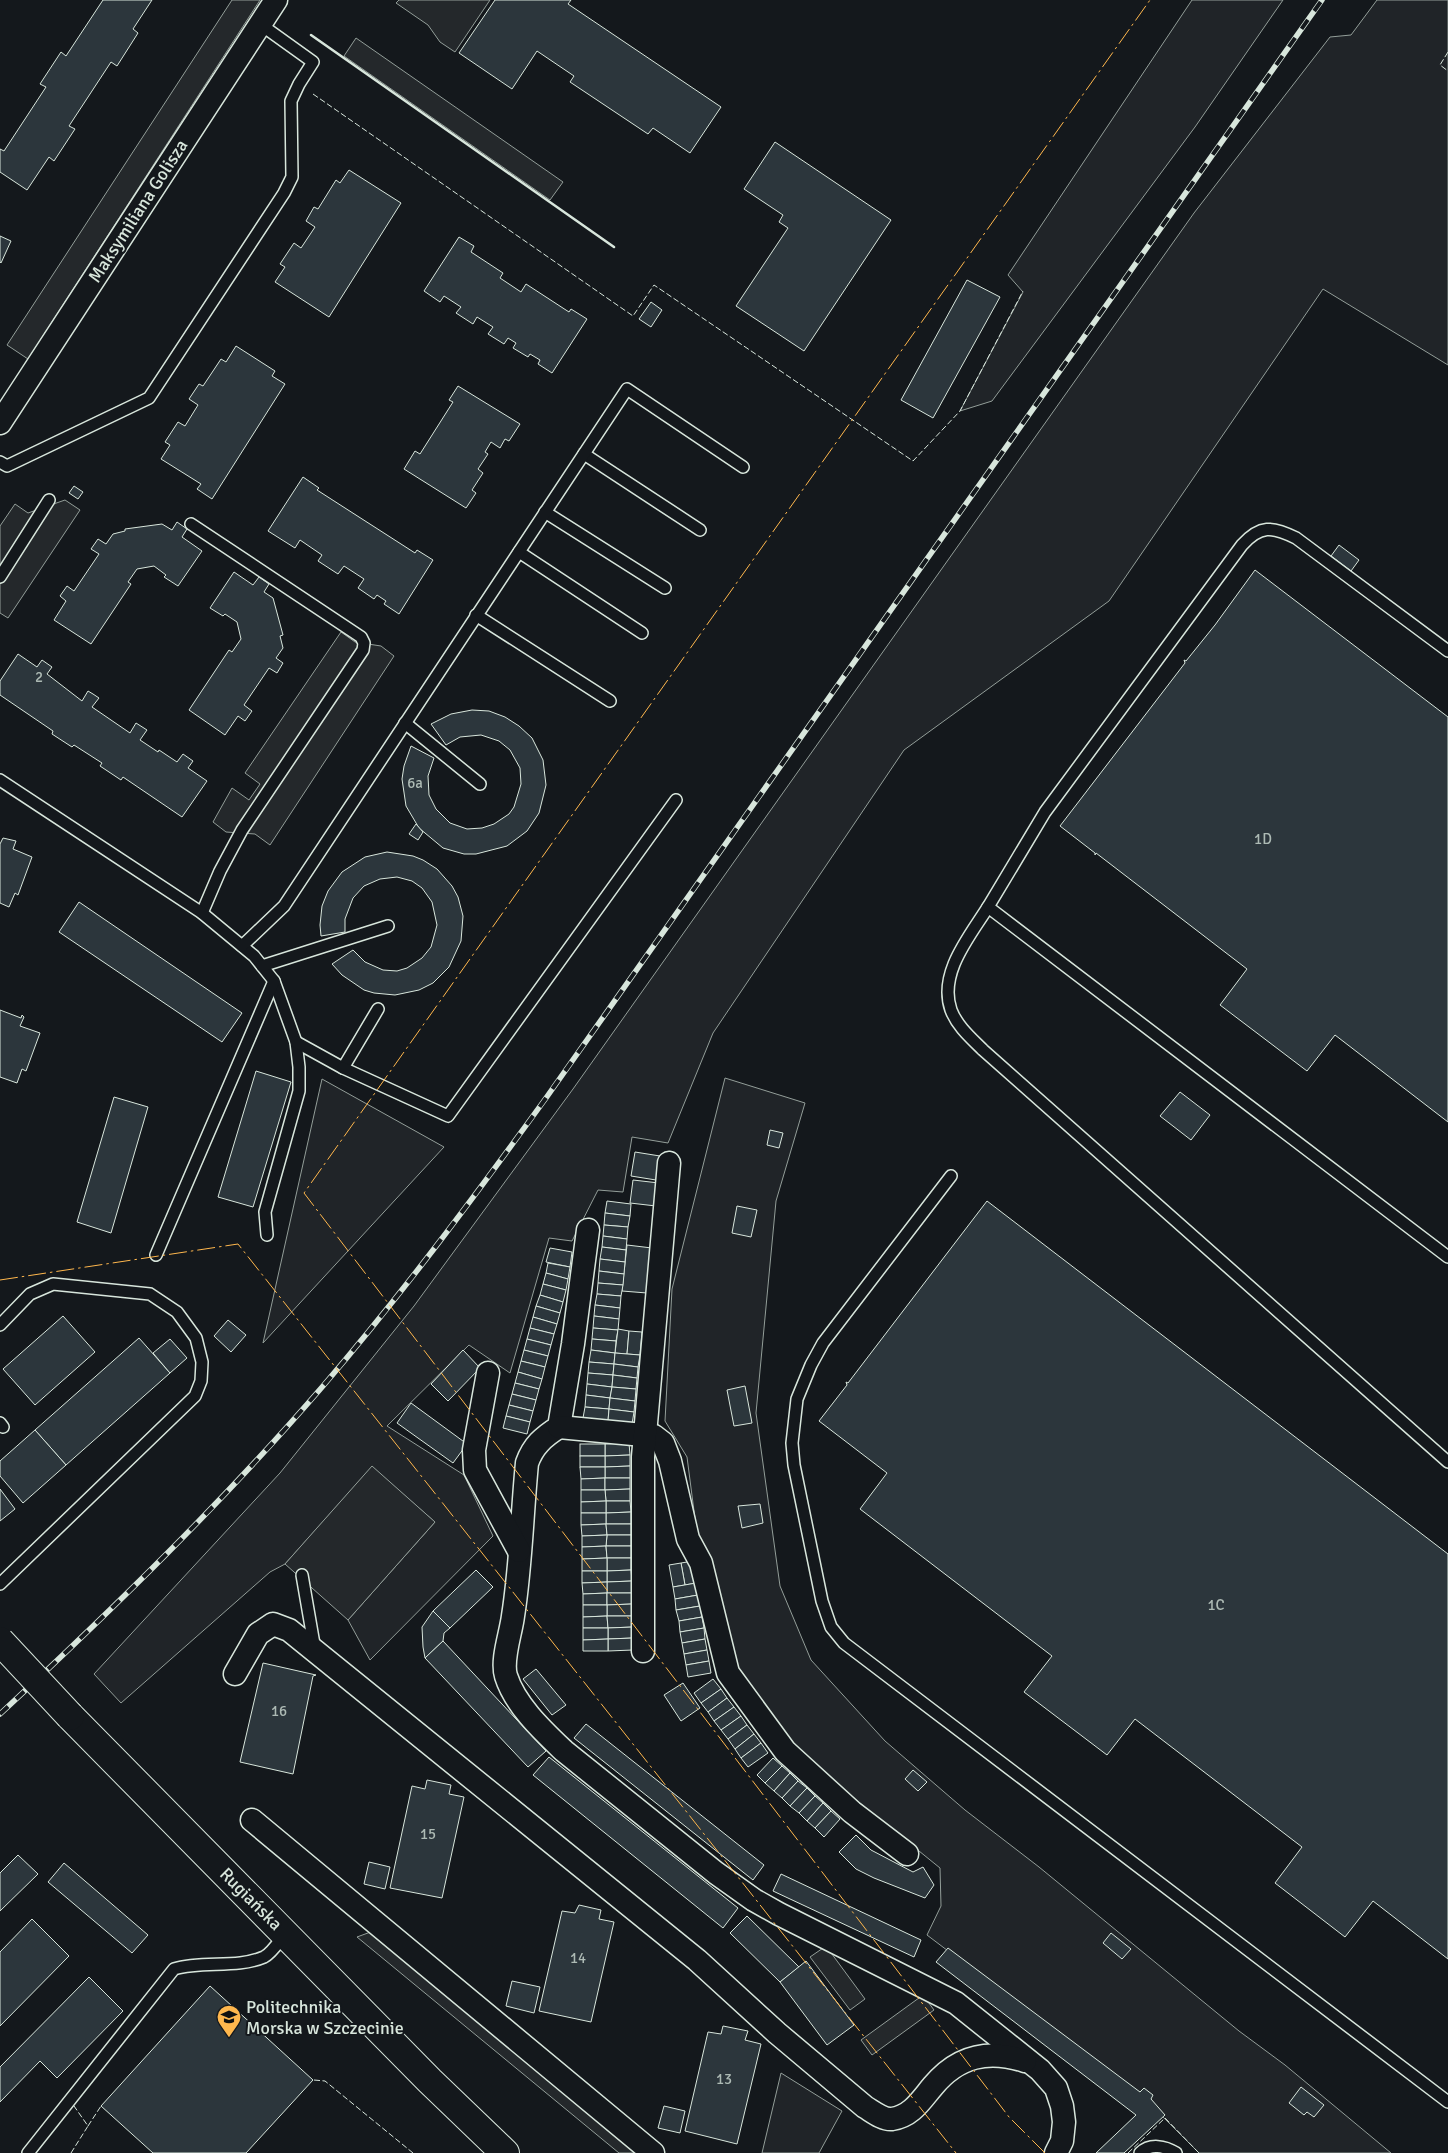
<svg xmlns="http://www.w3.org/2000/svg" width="1448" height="2153" font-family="Signika,sans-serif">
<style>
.green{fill:#202428;stroke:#939e99}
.parking{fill:#24282b;stroke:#939e99}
.building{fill:#2c363c;stroke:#d8e6dc}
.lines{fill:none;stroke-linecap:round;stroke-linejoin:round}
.service-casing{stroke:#d8e6dc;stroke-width:14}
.minor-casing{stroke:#d8e6dc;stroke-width:25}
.tertiary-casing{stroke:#d8e6dc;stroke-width:30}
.service{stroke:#14181c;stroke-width:11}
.minor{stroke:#14181c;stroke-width:22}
.tertiary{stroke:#14181c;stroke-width:28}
.rail-casing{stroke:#d8e6dc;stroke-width:5.5}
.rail{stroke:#14181c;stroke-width:4;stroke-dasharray:11;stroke-linecap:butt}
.tertiary-bridge-casing{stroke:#d8e6dc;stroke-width:30;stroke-linecap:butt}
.tertiary-bridge{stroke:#14181c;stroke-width:28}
.fence{stroke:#d8e6dc;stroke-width:1;stroke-dasharray:6 2.5;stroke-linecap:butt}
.wall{stroke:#d8e6dc;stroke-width:2.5}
.power{stroke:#ffb74d;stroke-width:1;stroke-dasharray:18 4 2.5 4;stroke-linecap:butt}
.labels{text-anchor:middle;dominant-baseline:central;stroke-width:4;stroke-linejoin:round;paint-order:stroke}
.number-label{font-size:15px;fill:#adbab4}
.street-label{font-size:18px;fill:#d8e6dc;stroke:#14181c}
.poi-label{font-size:18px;fill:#d8e6dc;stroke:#14181c;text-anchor:start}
</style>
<rect width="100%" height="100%" fill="#14181c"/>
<!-- green -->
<g class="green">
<path d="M1192,0H1283L1195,127L992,401L960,411L1023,292L1008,275Z"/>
<path d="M1377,0H1448V365L1323,289L1109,601L904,750L713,1033L668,1143L632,1137L623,1192L598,1190L572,1241L549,1238L510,1373L469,1345L387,1426L464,1475L493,1536L370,1660L348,1620L435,1522L372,1467L285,1564L270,1572L121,1703L94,1674L280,1473L414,1306L573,1089L1194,213L1330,37L1351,35Z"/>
<path d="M725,1078L805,1103L776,1201L756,1413L780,1586L811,1660L885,1741L965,1810L1039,1867L1239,2031L1285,2065L1391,2153H1199L1150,2104L927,1935L941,1906L940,1868L792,1748L736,1670L697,1534L687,1457L665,1421L672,1289Z"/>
<path d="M322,1079L444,1147L263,1343Z"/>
<path d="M781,2073L842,2111L819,2153H762Z"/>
</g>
<!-- parking -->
<g class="parking">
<path d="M232,0H260L28,359L7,345Z"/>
<path d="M399,0H490L455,52L440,42L428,25L396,3Z"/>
<path d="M356,38L563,182L550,200L344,56Z"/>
<path d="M65,500L80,510L8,618L0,613V526L15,504L28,513Z"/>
<path d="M341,632L355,642L381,646L394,656L270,845L255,834L226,832L213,822L232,788L249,800L260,784L245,773Z"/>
<path d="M372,1466L435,1522L348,1620L285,1564Z"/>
<path d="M376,1930L647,2153H619L357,1937Z"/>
<path d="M826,1946L865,1999L850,2010L810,1957Z"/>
<path d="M923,1995L934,2010L872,2055L861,2040Z"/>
</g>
<!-- building -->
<g class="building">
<path d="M103,0H152L133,29L138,33L117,66L111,62L69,126L75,129L54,161L49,157L27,190L0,172V149L4,151L46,87L40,84L61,52L66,56Z"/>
<path d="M495,0H571L568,4L721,107L690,153L653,128L648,134L570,82L574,76L537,51L512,89L459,53Z"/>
<path d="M775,142L891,220L804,351L736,306L788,228L779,222L783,215L744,189Z"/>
<path d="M349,170L401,203L329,317L275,282L285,267L280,264L294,243L301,248L315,227L306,221L314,207L318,209L336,180L340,183Z"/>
<path d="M0,236L11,241L1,263L0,262Z"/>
<path d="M459,237L474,246L471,252L503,273L500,278L521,292L526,284L569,312L571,309L587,319L552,373L538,364L540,360L530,354L528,357L513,348L516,343L508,338L504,344L488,334L493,327L477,317L473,324L456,313L461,307L444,296L440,302L424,291Z"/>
<path d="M967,280L1000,297L933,418L901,400Z"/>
<path d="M651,302L662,310L651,327L639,319Z"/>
<path d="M236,346L275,371L272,376L285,384L212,499L197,489L201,484L161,459L170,445L165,442L178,422L185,426L198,405L189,399L199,384L203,386L221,359L226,362Z"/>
<path d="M458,386L520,424L509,441L505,439L500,448L491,442L485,452L488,454L478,469L483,473L472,490L476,493L466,508L404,469L415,451L420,454L453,402L449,400Z"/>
<path d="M303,477L319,488L317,490L415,553L417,550L433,560L399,614L384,604L386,601L377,595L374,599L358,588L364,579L344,566L338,574L318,561L322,555L300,540L295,548L268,531Z"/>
<path d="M74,486L83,492L78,499L69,493Z"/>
<path d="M177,522L187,529L182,537L202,551L178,586L164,577L166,575L154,566L137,569L128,582L131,584L91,644L54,620L66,601L60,596L67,586L74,591L99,554L91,549L98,539L106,544L113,534L125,531V529L162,524L172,530Z"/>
<path d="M1339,545L1359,560L1351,571L1331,556Z"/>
<path d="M1255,570L1448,717V1122L1335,1035L1307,1071L1220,1005L1247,969L1096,853L1095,855V853L1060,826L1185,663L1184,660L1186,661L1215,625Z"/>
<path d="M234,572L253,585L259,577L269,584L264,592L273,598L283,635L280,636L283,648L276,658L283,663L277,673L269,668L244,705L252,711L245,721L238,716L225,735L189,710L229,650L232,652L241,639L237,622L225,614L223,616L210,608Z"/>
<path d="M18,654L37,667L42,660L52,667L47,674L82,701L88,691L93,694L99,698L92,707L130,733L136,723L147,730L140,740L158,752L159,750L177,762L183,754L193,761L188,768L207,781L182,817L123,777L121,780L100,766L102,763L74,745L72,747L52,734L53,731L0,695V681Z"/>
<path d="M472,710L489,711L505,717L519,726L532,738L543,760L546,785L539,813L527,831L507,846L476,854H464L443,848L419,828L406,806L402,779L404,766L411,746L434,758L428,776L429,795L436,809L450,823L467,829L482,828L494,824L509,814L514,807L521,784L520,768L510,750L499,741L481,735L460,737L446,745L431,724L451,714Z"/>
<path d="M416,824L423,832L418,840L409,834Z"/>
<path d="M3,838L16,841L13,849L32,857L18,895L15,893L9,907L0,903V844Z"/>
<path d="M387,852L413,856L423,860L437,869L452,886L458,897L463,916L461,941L449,967L433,983L419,990L395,995L374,993L364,990L342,975L332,964L353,950L365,962L383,970L397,971L407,968L422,958L431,947L437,925L432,902L422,888L412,881L397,877L380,879L364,886L353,898L345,919V932L321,936L320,925L322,906L328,891L342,872L365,857Z"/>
<path d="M79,902L242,1013L222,1042L59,932Z"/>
<path d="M0,1010L21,1018L22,1015L24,1017L20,1026L40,1033L26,1071L22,1069L17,1083L0,1077Z"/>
<path d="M256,1071L291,1082L253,1207L218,1197Z"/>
<path d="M1180,1092L1210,1115L1191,1140L1160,1116Z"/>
<path d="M114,1097L148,1107L111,1233L77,1222Z"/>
<path d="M770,1130L783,1133L779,1148L767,1145Z"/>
<path d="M635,1152L660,1156L656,1180L631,1176Z"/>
<path d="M633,1180L659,1183L656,1206L630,1203Z"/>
<path d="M607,1201L631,1204L630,1216L605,1213Z"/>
<path d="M987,1201L1448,1554V1959L1373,1901L1345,1937L1275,1883L1302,1847L1135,1719L1107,1755L1024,1692L1052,1656L860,1509L887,1473L819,1421L847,1385L846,1382L848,1383Z"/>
<path d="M737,1206L757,1210L751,1237L732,1233Z"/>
<path d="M605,1213L630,1216L628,1227L604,1225Z"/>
<path d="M604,1225L628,1227L627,1239L603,1236Z"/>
<path d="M603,1236L627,1239L626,1250L602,1247Z"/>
<path d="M627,1245L652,1248L647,1293L622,1291Z"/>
<path d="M602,1247L626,1250L625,1262L600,1259Z"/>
<path d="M550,1248L572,1252L570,1267L546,1262Z"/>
<path d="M600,1259L625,1262L624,1274L599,1271Z"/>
<path d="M548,1263L570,1267L568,1279L546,1273Z"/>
<path d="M599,1271L624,1274L623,1285L598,1283Z"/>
<path d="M546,1273L568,1279L566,1290L543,1284Z"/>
<path d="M598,1283L623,1285L621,1296L597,1294Z"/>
<path d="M543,1284L566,1290L563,1302L540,1295Z"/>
<path d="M597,1294L621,1296L620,1308L595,1305Z"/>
<path d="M540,1295L563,1302L560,1313L536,1306Z"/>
<path d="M595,1305L620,1308L619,1319L594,1316Z"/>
<path d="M536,1306L560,1313L557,1324L533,1317Z"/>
<path d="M63,1316L95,1352L35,1405L3,1369Z"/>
<path d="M594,1316L619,1319L618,1330L593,1328Z"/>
<path d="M533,1317L557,1324L554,1334L530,1328Z"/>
<path d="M228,1320L246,1335L231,1352L214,1336Z"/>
<path d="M530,1328L554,1334L551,1345L527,1339Z"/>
<path d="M593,1328L618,1330L616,1341L592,1339Z"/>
<path d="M618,1329L629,1331L627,1354L615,1353Z"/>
<path d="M629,1331L642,1332L640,1355L627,1354Z"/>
<path d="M139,1338L170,1373L66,1465L35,1430Z"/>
<path d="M170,1339L187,1358L170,1373L153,1353Z"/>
<path d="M527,1339L551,1345L548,1356L524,1350Z"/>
<path d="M592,1339L616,1341L615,1353L591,1350Z"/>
<path d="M463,1350L480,1368L448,1401L431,1384Z"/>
<path d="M524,1350L548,1356L545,1367L521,1361Z"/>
<path d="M591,1350L615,1353L614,1364L589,1362Z"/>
<path d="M615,1353L640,1355L638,1367L614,1364Z"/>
<path d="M521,1361L545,1367L542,1379L518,1372Z"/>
<path d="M589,1362L614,1364L613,1375L588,1373Z"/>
<path d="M614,1364L638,1367L637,1378L613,1375Z"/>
<path d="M518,1372L542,1379L539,1389L515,1383Z"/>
<path d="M588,1373L613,1375L612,1387L587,1384Z"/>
<path d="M613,1375L637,1378L636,1389L612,1387Z"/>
<path d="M515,1383L539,1389L536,1400L512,1394Z"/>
<path d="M587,1384L612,1387L610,1398L586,1395Z"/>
<path d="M745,1386L752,1423L734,1426L727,1390Z"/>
<path d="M612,1387L636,1389L635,1401L610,1398Z"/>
<path d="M512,1394L536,1400L533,1411L509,1405Z"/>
<path d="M586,1395L610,1398L609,1409L585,1407Z"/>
<path d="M610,1398L635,1401L634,1412L609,1409Z"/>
<path d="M411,1403L467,1444L453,1463L397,1423Z"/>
<path d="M509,1405L533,1411L530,1422L506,1416Z"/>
<path d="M585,1407L609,1409L608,1421L583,1418Z"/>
<path d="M609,1409L634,1412L632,1424L608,1421Z"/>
<path d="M506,1416L530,1422L527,1434L503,1428Z"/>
<path d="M35,1430L66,1465L23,1503L0,1476V1461Z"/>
<path d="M629,1443L630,1455L605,1456V1444Z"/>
<rect x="580" y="1444" width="25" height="12"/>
<path d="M630,1455V1466L605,1467V1456Z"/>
<rect x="580" y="1456" width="25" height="11"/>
<path d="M630,1466V1478H605V1467Z"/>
<path d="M580,1467H605V1478L581,1479Z"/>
<path d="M605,1478V1490H581V1479Z"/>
<path d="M605,1478H630V1489L605,1490Z"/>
<path d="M0,1489L15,1509L0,1521Z"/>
<path d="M630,1489V1501H606L605,1490Z"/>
<path d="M581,1490H605L606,1501L581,1502Z"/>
<path d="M606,1501H630L631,1512L606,1513Z"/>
<path d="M606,1501V1513H581V1502Z"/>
<path d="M760,1504L763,1523L742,1528L738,1506Z"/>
<path d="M631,1512V1524H606V1513Z"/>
<path d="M581,1513H606V1524L581,1525Z"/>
<path d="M606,1524L607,1535L582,1536L581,1525Z"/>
<path d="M606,1524H631V1535H607Z"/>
<path d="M607,1535H631V1546H606Z"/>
<path d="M607,1535L606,1546L582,1547V1536Z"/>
<path d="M606,1546L607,1558L582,1559V1547Z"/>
<path d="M606,1546H631V1558H607Z"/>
<path d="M607,1558H631V1570L607,1571Z"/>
<path d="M607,1558V1571H582V1559Z"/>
<path d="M693,1561L696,1583L685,1585L681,1563Z"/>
<path d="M681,1563L685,1585L673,1587L669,1565Z"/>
<path d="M476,1570L493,1587L450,1628L433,1611Z"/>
<path d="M631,1570L632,1581L607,1582V1571Z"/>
<path d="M582,1571H607V1582L582,1583Z"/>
<path d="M632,1581V1593H607V1582Z"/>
<path d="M607,1582V1593L583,1594L582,1583Z"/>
<path d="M696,1583L698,1595L675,1599L673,1587Z"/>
<path d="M607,1593V1605H583V1594Z"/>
<path d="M607,1593H632V1604L607,1605Z"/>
<path d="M698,1595L700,1606L676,1610L675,1599Z"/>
<path d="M632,1604V1616H607V1605Z"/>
<path d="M583,1605H607V1616L583,1617Z"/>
<path d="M700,1606L702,1617L679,1621L676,1610Z"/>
<path d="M433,1611L450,1628L444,1633L443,1641L425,1658L423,1647L422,1627Z"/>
<path d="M607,1616L608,1628H583V1617Z"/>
<path d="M607,1616H632L633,1627L608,1628Z"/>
<path d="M702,1617L704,1628L680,1632L679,1621Z"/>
<path d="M633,1627V1638L608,1639V1628Z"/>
<path d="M583,1628H608V1639L583,1640Z"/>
<path d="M704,1628L705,1639L682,1643L680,1632Z"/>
<path d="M633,1638V1650L608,1651V1639Z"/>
<path d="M608,1639V1651H583V1640Z"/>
<path d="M705,1639L707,1650L684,1654L682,1643Z"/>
<path d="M443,1641L546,1751L528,1767L425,1658Z"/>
<path d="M707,1650L709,1661L686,1665L684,1654Z"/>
<path d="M709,1661L711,1673L688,1677L686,1665Z"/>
<path d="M263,1663L316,1675L313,1676L293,1774L240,1762Z"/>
<path d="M536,1669L566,1705L552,1715L523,1679Z"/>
<path d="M713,1679L721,1689L701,1703L694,1693Z"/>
<path d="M683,1683L700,1708L681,1721L664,1695Z"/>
<path d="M721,1689L727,1698L708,1712L701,1703Z"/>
<path d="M727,1698L734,1707L714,1721L708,1712Z"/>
<path d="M734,1707L741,1716L721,1730L714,1721Z"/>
<path d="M741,1716L747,1725L728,1739L721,1730Z"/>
<path d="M586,1724L764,1865L753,1880L574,1738Z"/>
<path d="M747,1725L754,1734L735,1749L728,1739Z"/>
<path d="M754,1734L761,1743L741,1758L735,1749Z"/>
<path d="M761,1743L768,1753L748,1767L741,1758Z"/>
<path d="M549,1757L738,1908L723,1928L533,1775Z"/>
<path d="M773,1758L782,1766L765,1783L757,1775Z"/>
<path d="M782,1766L790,1773L774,1791L765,1783Z"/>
<path d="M913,1770L927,1782L918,1791L905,1779Z"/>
<path d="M790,1773L798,1781L782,1798L774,1791Z"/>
<path d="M427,1780L451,1785L449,1794L464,1797L442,1898L390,1888L412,1786L425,1789Z"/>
<path d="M798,1781L807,1788L790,1806L782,1798Z"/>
<path d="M807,1788L815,1796L799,1813L790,1806Z"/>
<path d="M815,1796L823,1803L807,1821L799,1813Z"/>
<path d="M823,1803L831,1811L815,1828L807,1821Z"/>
<path d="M831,1811L840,1819L824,1837L815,1828Z"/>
<path d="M856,1835L871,1850L913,1872L923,1867L934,1885L925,1898L874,1878L856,1869L839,1852Z"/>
<path d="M18,1855L38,1874L0,1911V1873Z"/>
<path d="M369,1862L390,1867L385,1889L364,1884Z"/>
<path d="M64,1863L148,1935L132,1953L48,1882Z"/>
<path d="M781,1874L921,1940L914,1957L773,1891Z"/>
<path d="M579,1905L601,1910L599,1919L614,1922L591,2022L539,2011L562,1911L575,1913Z"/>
<path d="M747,1916L799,1967L780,1982L730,1933Z"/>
<path d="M32,1919L69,1956L0,2026V1952Z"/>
<path d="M1111,1933L1131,1949L1122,1959L1103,1943Z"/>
<path d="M948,1948L1140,2092L1144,2088L1153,2095L1151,2099L1165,2115L1124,2153H1096L1136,2115L936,1962Z"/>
<path d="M806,1961L854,2025L827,2045L780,1982Z"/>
<path d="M89,1977L123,2011L57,2078L40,2061L0,2102V2067Z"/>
<path d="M512,1981L540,1987L534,2013L506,2006Z"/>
<path d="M210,1986L313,2080L246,2153H153L101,2106Z"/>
<path d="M723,2026L748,2031L745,2040L761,2044L737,2144L685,2131L708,2032L721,2034Z"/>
<path d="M1301,2087L1324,2105L1314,2117L1307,2112L1304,2115L1289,2103Z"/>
<path d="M664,2106L685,2111L680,2133L658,2128Z"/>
</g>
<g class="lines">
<defs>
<g id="service">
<path d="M584,454L700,530"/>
<path d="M0,462L7,466L149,398L284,193L292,177L291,101L299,84L313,62L260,24"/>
<path d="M545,512L665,588"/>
<path d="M191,524L361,637L364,643L363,650L242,830L220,871L202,913"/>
<path d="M519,552L642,633"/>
<path d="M0,577L49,500"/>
<path d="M476,615L610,701"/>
<path d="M1448,651L1296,538C1272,526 1260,525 1242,545L1045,812L988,907L1448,1257"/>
<path d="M405,723L480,784"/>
<path d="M0,780L202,913L254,956L274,981L296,1042L299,1067V1091L265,1212L267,1235"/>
<path d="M988,907C970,936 938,973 951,1010C957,1026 971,1038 983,1050L1448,1462"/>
<path d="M242,946L284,906L627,389L743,467"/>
<path d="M262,966L388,926"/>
<path d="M296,1042L343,1068L378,1009"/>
<path d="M343,1068L448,1116L676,800"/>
<path d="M951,1176L823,1343L811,1365L797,1399L792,1443L794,1465L822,1601L831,1627L844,1643L1448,2102"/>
<path d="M156,1255L274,981"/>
<path d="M0,1325L30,1294L53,1284L150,1294L177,1312L196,1338L202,1362L201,1381L195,1396L0,1584"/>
<path d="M0,1423L3,1427"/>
<path d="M302,1575L315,1650"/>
<path d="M28,2153L174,1969C203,1960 236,1969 264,1957C272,1953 280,1940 285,1934"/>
<path d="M1140,2153C1150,2143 1165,2146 1176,2153"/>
</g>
<g id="minor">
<path d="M0,423L276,0"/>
<path d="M588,1230L573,1344L559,1427C543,1437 533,1446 527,1463C522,1514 521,1566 513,1616C511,1633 501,1660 506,1676C515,1705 543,1731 564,1751L716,1873L754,1900L779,1914L956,2003L1040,2070L1056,2088L1062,2106L1064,2122L1062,2141L1056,2153"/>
<path d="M488,1373L474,1450L475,1470L519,1551"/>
<path d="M559,1427L654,1436L663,1443L670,1461L688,1539L701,1563L728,1673L785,1751L852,1812L907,1854"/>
<path d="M643,1651V1457L669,1163"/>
<path d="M235,1674L258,1634L273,1624L289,1630L697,1960L777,2033L865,2107C872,2111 883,2120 892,2119C912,2116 921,2100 933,2086C958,2056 988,2049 1025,2061"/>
<path d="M252,1820L653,2153"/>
</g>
<path id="tertiary" d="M70,1716L430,2081L505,2153"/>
</defs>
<!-- service casing -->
<use href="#service" class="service-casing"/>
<!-- minor casing -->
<use href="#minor" class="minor-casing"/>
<!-- tertiary casing -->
<use href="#tertiary" class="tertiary-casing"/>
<!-- service -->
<use href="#service" class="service"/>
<!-- minor -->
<use href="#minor" class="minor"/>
<!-- tertiary -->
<use href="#tertiary" class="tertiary"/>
<defs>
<path id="rail" d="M0,1714C112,1610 223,1502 323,1386C402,1294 475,1196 546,1098L1322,0"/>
</defs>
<!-- rail casing -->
<use href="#rail" class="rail-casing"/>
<!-- rail -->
<use href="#rail" class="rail"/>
<defs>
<path id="tertiary-bridge" d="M0,1641L70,1716"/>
</defs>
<!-- tertiary-bridge casing -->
<use href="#tertiary-bridge" class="tertiary-bridge-casing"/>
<!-- tertiary-bridge -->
<use href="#tertiary-bridge" class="tertiary-bridge"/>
<!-- fence -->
<g class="fence">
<path d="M1448,52L1440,65L1448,71"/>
<path d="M313,94L633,316L654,285L913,461L960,411L1023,291"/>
<path d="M314,2080L325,2081L413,2153"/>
<path d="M88,2126L101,2106"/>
<path d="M71,2153L88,2126L74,2106"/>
<path d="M1128,2153L1165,2118L1199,2153"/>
</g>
<!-- wall -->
<path class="wall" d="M311,35L614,247"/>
<!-- power -->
<g class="power">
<path d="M0,1280L238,1244L956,2153"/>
<path d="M1045,2153L1009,2117L304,1193L1150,0"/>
</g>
</g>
<!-- icons -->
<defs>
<symbol id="university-pin" viewBox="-11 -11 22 30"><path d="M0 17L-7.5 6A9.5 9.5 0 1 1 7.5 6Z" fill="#ffb74d" stroke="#14181c"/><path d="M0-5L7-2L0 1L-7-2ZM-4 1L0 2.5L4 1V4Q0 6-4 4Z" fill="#111"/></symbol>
</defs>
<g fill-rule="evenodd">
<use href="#university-pin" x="215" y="2003" width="28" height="38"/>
</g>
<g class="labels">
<!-- number labels -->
<g class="number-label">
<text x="39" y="677">2</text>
<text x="415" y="783">6a</text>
<text x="1263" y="839">1D</text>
<text x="1216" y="1605">1C</text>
<text x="279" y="1711">16</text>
<text x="428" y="1834">15</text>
<text x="578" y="1958">14</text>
<text x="724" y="2079">13</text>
</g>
<!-- street labels -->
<g class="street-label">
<text transform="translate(138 211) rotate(-57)">Maksymiliana Golisza</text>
<text transform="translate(251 1899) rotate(45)">Rugiańska</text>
</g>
<!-- poi labels -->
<g class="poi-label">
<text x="246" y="2007">Politechnika<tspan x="246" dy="21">Morska w Szczecinie</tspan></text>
</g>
</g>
</svg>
